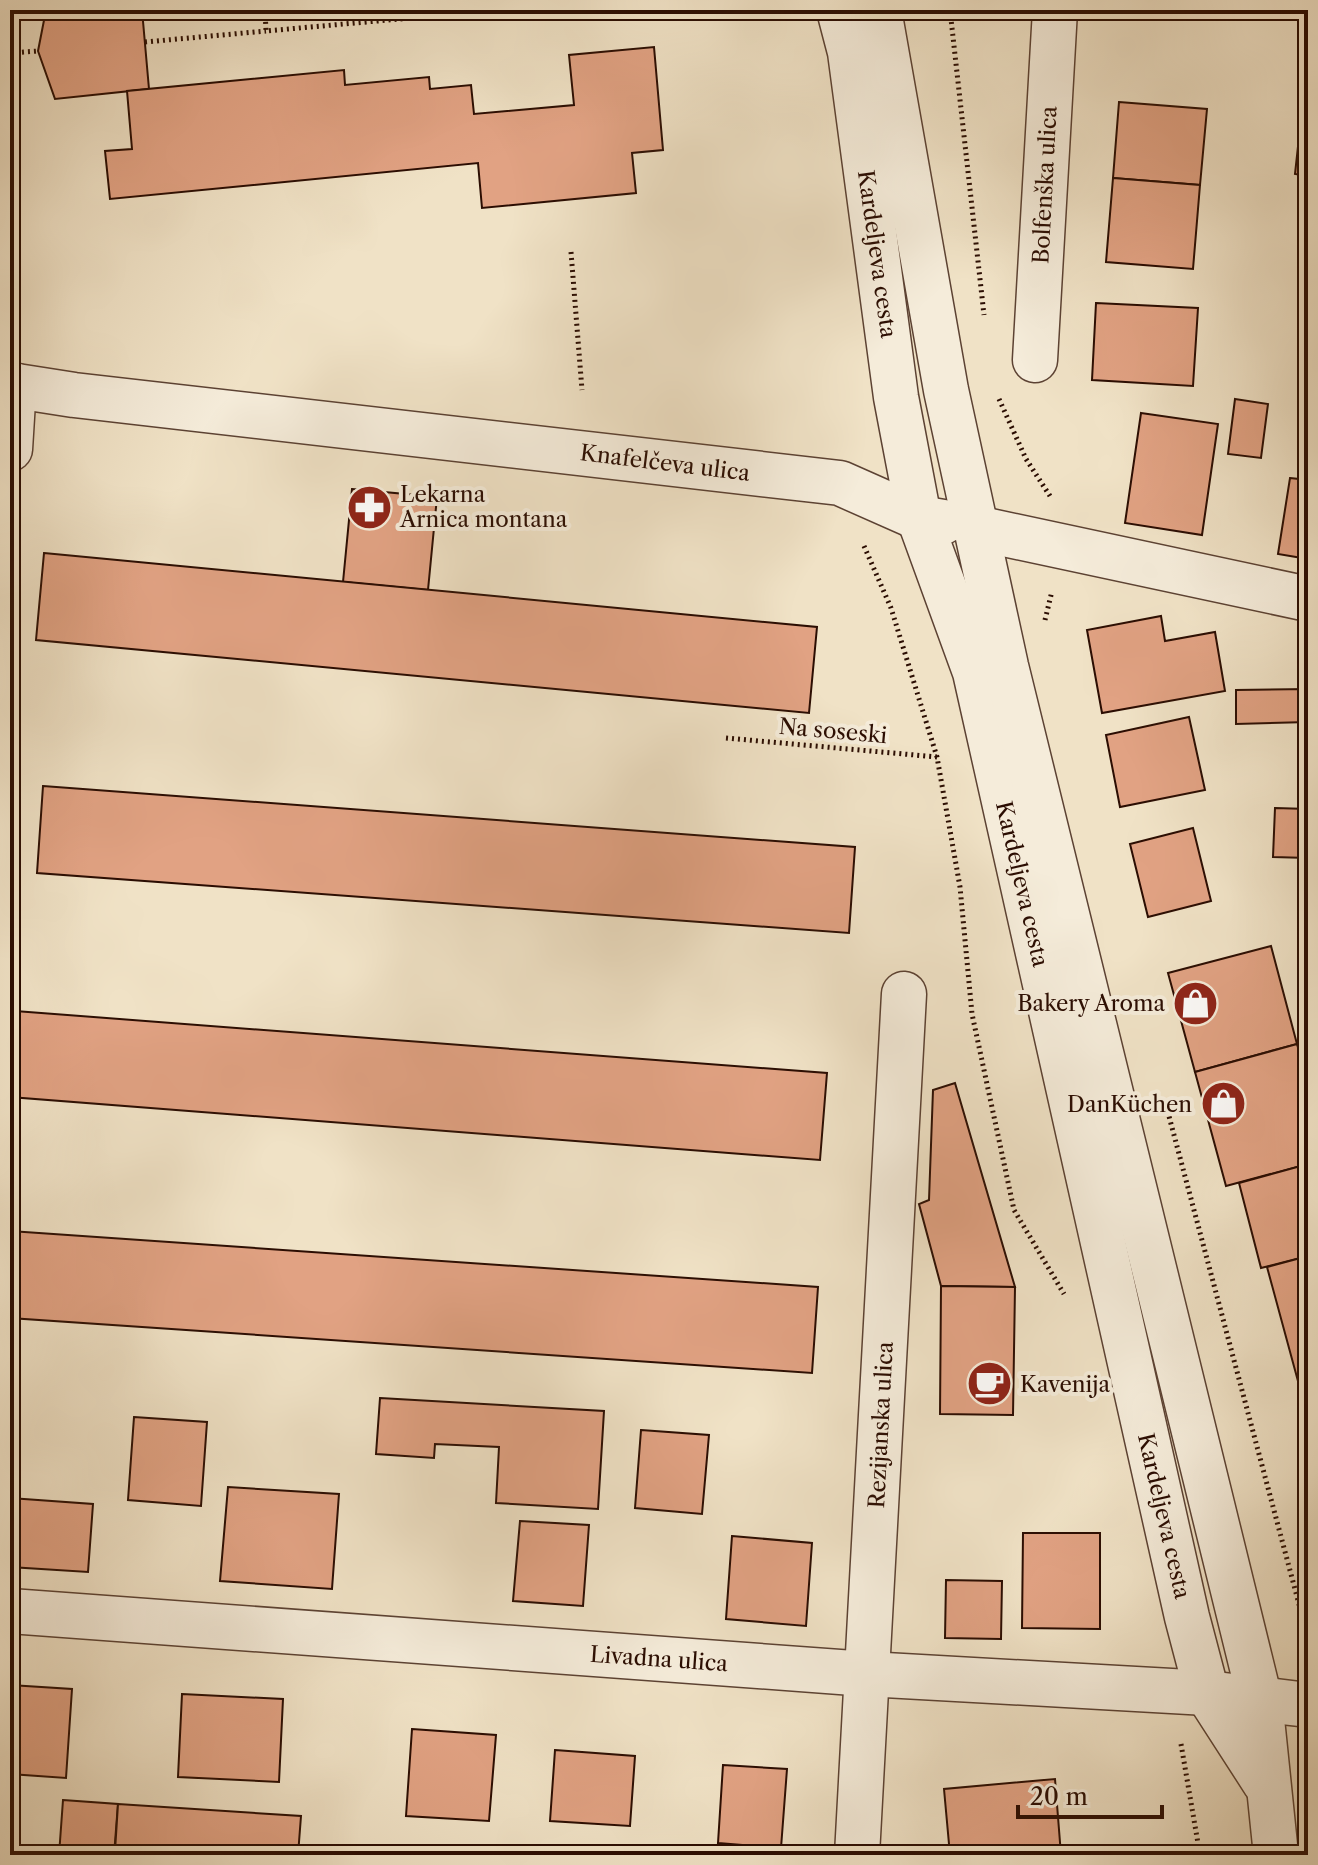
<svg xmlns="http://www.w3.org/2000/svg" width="1318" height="1865" font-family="'Libre Caslon Text',serif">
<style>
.building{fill:#e1a283;stroke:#2b0d02;stroke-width:2}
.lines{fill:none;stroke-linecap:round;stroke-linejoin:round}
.minor-casing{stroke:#5c4233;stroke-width:47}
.tertiary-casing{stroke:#5c4233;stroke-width:47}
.path{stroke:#2b0d02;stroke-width:5;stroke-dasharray:2 4;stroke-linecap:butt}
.minor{stroke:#f5ecda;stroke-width:44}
.tertiary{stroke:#f5ecda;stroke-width:44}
.labels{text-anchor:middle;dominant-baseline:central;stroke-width:8;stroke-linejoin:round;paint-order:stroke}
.street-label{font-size:22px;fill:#2b0d02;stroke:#f5ecda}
.poi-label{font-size:22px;fill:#2b0d02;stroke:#f5ecda;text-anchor:start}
</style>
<rect width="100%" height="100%" fill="#f0e2c6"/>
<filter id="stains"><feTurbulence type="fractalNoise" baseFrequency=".0025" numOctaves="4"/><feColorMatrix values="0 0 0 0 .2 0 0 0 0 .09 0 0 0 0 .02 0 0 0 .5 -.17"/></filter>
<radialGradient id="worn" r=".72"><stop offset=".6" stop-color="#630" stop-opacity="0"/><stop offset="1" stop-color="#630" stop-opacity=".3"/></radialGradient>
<!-- building -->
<g class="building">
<path d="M46,10H142L149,89L55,99L38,51Z"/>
<path d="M654,47L663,150L632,153L636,193L482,208L478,163L110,199L105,151L132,149L127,91L344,70L345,85L429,77L430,89L471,85L474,114L574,105L569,55Z"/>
<path d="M1303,101L1308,102V176L1295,174Z"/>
<path d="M1119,102L1207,109L1200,185L1113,178Z"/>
<path d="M1113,178L1200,185L1193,269L1106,262Z"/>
<path d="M1096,303L1198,308L1193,386L1092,380Z"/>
<path d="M1235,399L1268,404L1261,458L1228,454Z"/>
<path d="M1141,413L1218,424L1202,535L1125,523Z"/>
<path d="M1290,478L1308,480V559L1278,554Z"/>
<path d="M352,489L437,497L428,590L343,582Z"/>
<path d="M44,553L817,627L809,713L36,640Z"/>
<path d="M1161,616L1165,641L1215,632L1225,691L1102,713L1087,630Z"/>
<path d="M1308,689V722L1236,724V690Z"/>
<path d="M1189,717L1205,790L1120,807L1106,735Z"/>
<path d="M43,786L855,847L849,933L37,873Z"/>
<path d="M1275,808L1308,809V858L1273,857Z"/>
<path d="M1193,828L1211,901L1148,917L1130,844Z"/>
<path d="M1271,946L1297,1044L1195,1072L1168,973Z"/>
<path d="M15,1011L827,1073L820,1160L10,1097Z"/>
<path d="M1297,1044L1308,1083V1164L1226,1186L1195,1072Z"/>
<path d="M955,1083L1015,1287L941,1286L919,1204L929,1200L933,1090Z"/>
<path d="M1308,1164V1256L1261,1268L1239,1183Z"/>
<path d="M10,1231L818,1287L812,1373L10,1318Z"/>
<path d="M1308,1256V1418L1267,1267Z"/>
<path d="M941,1286L1015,1287L1013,1415L940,1414Z"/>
<path d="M380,1398L604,1411L598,1509L496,1503L499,1447L435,1444L434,1458L376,1454Z"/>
<path d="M134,1417L207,1422L201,1506L128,1500Z"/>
<path d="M641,1430L709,1435L702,1514L635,1508Z"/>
<path d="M228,1487L339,1494L332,1589L220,1581Z"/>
<path d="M10,1498L93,1504L88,1572L10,1567Z"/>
<path d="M520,1521L589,1525L583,1606L513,1601Z"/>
<path d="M1023,1533H1100V1629L1022,1628Z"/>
<path d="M732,1536L812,1543L806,1626L726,1619Z"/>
<path d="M946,1580L1002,1581L1001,1639L945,1638Z"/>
<path d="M10,1685L72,1689L66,1778L10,1774Z"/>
<path d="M182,1694L283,1699L279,1782L178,1777Z"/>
<path d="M412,1729L496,1735L489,1821L406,1816Z"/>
<path d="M555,1750L635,1756L630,1826L550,1821Z"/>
<path d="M723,1765L787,1769L781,1848L718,1843Z"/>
<path d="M1055,1779L1061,1855H950L944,1789Z"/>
<path d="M63,1800L118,1804L114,1855H59Z"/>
<path d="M118,1804L301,1816L298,1855H178L115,1851Z"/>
</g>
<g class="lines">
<defs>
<g id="minor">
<path d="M1035,360L1055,10"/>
<path d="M10,449L14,385"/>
<path d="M976,528L1308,599"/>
<path d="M10,1611L867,1674L1207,1693L1308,1705"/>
<path d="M857,1855L904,994"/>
</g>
<g id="tertiary">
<path d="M839,10L850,52L896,397L919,518L975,672L1187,1617L1207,1693L1265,1783"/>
<path d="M879,10L946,390L1006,666L1260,1700L1276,1855"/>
<path d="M10,385L74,395L840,483L919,518L943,522"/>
</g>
</defs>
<!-- minor casing -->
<use href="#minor" class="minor-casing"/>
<!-- tertiary casing -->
<use href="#tertiary" class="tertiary-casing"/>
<!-- path -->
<g class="path">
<path d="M265,10L266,31L500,10"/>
<path d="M950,10L984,315"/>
<path d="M145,42L266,31"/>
<path d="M10,53L38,51"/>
<path d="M571,252L582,390"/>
<path d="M999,399L1026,459L1050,496"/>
<path d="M864,546L891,608L937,757L960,887L972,1014L1014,1210L1064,1294"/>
<path d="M1045,620L1052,591"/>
<path d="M726,738L937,757"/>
<path d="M1166,1105L1308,1638"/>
<path d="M1181,1744L1200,1855"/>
</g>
<!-- minor -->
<use href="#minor" class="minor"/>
<!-- tertiary -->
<use href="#tertiary" class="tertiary"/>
</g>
<!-- icons -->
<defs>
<symbol id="pharmacy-disc" viewBox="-11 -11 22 22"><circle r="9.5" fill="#8f2418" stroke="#f5ecda"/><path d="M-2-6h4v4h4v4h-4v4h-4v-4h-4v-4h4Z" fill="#fff"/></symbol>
<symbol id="shop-disc" viewBox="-11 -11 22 22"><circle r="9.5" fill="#8f2418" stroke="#f5ecda"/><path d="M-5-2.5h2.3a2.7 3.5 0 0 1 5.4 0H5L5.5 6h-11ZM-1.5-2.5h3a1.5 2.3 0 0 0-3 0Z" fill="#fff"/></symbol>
<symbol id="cafe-disc" viewBox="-11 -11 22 22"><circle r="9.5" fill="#8f2418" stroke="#f5ecda"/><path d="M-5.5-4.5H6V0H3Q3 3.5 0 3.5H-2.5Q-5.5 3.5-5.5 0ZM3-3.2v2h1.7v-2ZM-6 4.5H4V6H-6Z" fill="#fff"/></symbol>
</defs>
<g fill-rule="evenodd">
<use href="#pharmacy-disc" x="344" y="482" width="51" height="51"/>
<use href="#shop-disc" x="1170" y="978" width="51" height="51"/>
<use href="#shop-disc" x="1198" y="1078" width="51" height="51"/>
<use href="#cafe-disc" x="964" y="1358" width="51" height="51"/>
</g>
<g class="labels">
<!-- street labels -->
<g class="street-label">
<text transform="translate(1045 185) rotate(-87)">Bolfenška ulica</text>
<text transform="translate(877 254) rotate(82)">Kardeljeva cesta</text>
<text transform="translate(665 463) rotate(7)">Knafelčeva ulica</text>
<text transform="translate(833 731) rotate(5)">Na soseski</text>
<text transform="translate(1022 884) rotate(77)">Kardeljeva cesta</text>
<text transform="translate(881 1425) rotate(-87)">Rezijanska ulica</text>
<text transform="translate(1164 1516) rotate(77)">Kardeljeva cesta</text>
<text transform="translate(659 1659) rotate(4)">Livadna ulica</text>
</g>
<!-- poi labels -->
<g class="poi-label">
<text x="400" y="494">Lekarna<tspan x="400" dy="25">Arnica montana</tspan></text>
<text x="1165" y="1003" text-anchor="end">Bakery Aroma</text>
<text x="1192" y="1104" text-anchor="end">DanKüchen</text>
<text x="1020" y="1384">Kavenija</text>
</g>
</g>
<!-- margin -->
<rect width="1318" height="1865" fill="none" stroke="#f0e2c6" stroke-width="40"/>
<rect x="12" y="12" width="1294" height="1841" fill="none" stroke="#2b0d02" stroke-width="4"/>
<rect x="20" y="20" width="1278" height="1825" fill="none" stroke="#2b0d02" stroke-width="2"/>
<!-- scale -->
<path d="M1018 1805v12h144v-12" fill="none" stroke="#2b0d02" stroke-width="4"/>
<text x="1030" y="1805" font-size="24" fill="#2b0d02" stroke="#f5ecda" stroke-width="6" paint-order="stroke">20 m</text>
<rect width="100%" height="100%" filter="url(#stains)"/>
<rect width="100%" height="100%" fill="url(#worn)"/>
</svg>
